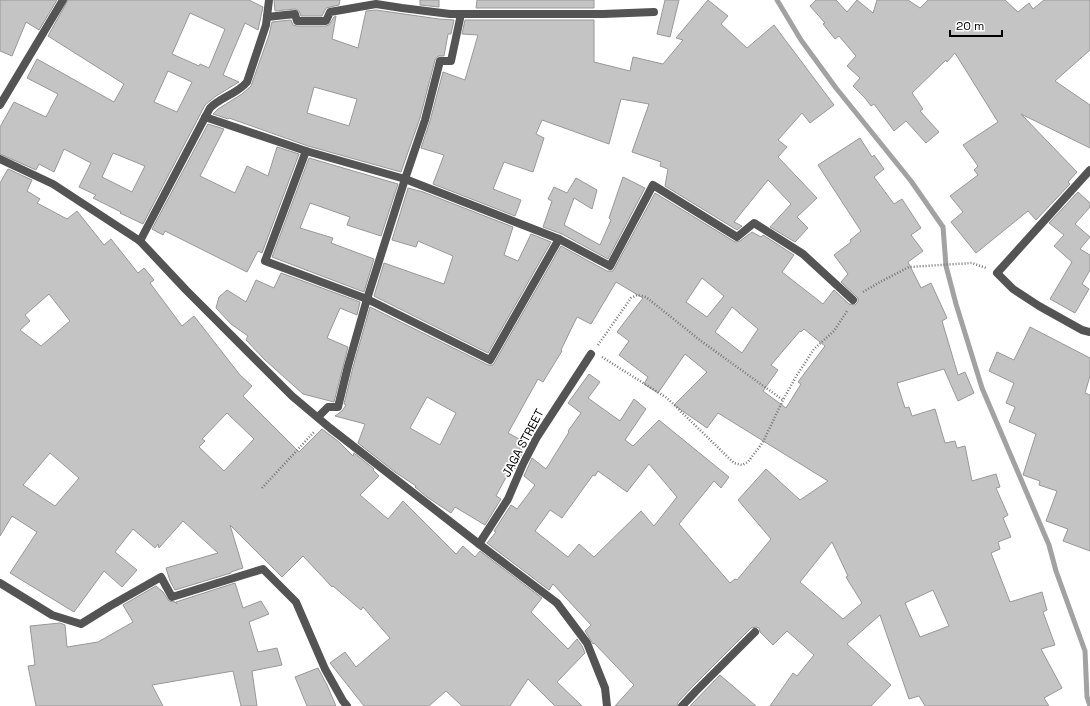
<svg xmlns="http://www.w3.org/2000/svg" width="1090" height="706" font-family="'Space Grotesk',sans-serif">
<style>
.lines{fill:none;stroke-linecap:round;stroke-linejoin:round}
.stream{stroke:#a2a2a2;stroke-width:5}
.building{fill:#c4c4c4;stroke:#989898;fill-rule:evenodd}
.path{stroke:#767676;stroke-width:2.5;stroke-dasharray:1 2;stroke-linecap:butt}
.minor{stroke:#545454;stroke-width:8}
.labels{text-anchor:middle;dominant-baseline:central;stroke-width:3.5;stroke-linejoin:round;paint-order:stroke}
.street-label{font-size:12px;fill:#000;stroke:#fff}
</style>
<rect width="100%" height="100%" fill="#fff"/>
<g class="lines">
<!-- stream -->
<path class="stream" d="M777,0L801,40L836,88L911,181L943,227L946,266L956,304L982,388L1049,545L1056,571L1085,651L1087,697L1090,706"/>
</g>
<!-- building -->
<g class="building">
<path d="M0,0H57L39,30L26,22L12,56L0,51Z"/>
<path d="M68,0H249L263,7L258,30L245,23L223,75L239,82L216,96L205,105L143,224L120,213L121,212L93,198L96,195L79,187L91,163L64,149L54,172L39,164L36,170L0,154V127L14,102L46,117L58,94L27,78L37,59L114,102L124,84L48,36ZM190,13L225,29L209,68L200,64L199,66L172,54ZM168,71L192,82L177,112L154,102ZM113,153L145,166L132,192L102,177Z"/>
<path d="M274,0H340L339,5L326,8L322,16H301L299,11L295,9L275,11Z"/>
<path d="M420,0H439V7L420,5Z"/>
<path d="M477,0H594V8H476Z"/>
<path d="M665,0H679L670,37L657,34Z"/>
<path d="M708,0L728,16L721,24L747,48L774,25L834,105L810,123L802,113L778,140L787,147L778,157L817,198L797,217L808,228L795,242L770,227L791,204L768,180L734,222L742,226L737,230L665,186L668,169L660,166L661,162L632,152L649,104L621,99L609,144L542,120L536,134L544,138L533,172L504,162L493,189L521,200L515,216L433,184L444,155L421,148L430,121L443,72L465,80L478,35L462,34L465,20H594V62L630,71L633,57L663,64L683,40L676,38Z"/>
<path d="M816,0H836L847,12L857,0L873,13L877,0H908L920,8L928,0H1005L1018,12L1029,3L1033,9L1044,0H1090V50L1055,81L1090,105V148L1021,114L1077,172L1068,182L1070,184L1036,220L1028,211L976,253L951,222L963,212L950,196L978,175L974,170L978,166L963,145L998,122L955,53L947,62L946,60L912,93L923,109L920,111L939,132L926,143L906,121L894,131L874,104L871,106L865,98L853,86L860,78L847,66L856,56L839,36L835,39L823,24L825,23L810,6Z"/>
<path d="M376,10L439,19L454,20L451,34H448L444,56H438L435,60L420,118L401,172L308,146L229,118L228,119L213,114L218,109L242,94L251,86L269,35L272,22L291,20L293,25L297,26H326L329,25L334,17L336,16L332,39L358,48L366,11ZM314,87L357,99L349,126L307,113Z"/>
<path d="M208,124L224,129L200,176L235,193L247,166L268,176L277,147L299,154L262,253L258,251L247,272L165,231L163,235L152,229Z"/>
<path d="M860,138L872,157L874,155L884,169L874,177L894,204L902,199L921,228L911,235L923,251L908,262L921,288L931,283L947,318L942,321L958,375L965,372L974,393L958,401L944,369L897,383L905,408L909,407L912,416L935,409L945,443L955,441L957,448L965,446L972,481L996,474L1000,487L996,488L1008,515L1003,518L1011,537L998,542L1000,549L991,553L1010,602L1042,592L1047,610L1043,612L1055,645L1041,649L1062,688L1044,698L1049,706H925L919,696L909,699L880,615L847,644L891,685L871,706H770L793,673L797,676L814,655L787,631L773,645L760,632L759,628L756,627L751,628L692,687L678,702L677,706H615L634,685L594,643L593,644L585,631L591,625L553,584L549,590L487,543L496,532L494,531L511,505L517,509L535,485L524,476L532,458L546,469L569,432L568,431L581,413L568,403L589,374L600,382L588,398L620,421L634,399L646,409L625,440L633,446L659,420L729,477L721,488L714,481L679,524L730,583L735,579L737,580L771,539L738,500L766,469L800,500L828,481L718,413L707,428L674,405L707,372L685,354L658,393L644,384L648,377L619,355L629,341L617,332L643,298L616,282L591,324L577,317L561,350L562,351L543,382L538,379L508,433L523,441L519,448L523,451L515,469L512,466L496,496L501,499L485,525L455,507L451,513L427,497L415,487L416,486L395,472L358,443L365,424L335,416L342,411L346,405L344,404L353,367L370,307L488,365H493L561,246L607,271H613L655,193L735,242L740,241L752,232L761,237L763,235L794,255L782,272L823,304L834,290L849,304L855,305L858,302V298L841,282L848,274L834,255L851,242L850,240L861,231L818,165ZM702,278L724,296L707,317L686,302ZM732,307L758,329L742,353L715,332ZM804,329L825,346L798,382L801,384L786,408L763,391L778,370L771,365L800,331L801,332ZM427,397L456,413L440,445L410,428ZM649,464L677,497L654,526L641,511L594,557L579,544L568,557L535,531L550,510L562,518L593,475L595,476L598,471L627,492ZM832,542L848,576L846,577L862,603L843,619L800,582ZM933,590L949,626L920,637L905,603Z"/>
<path d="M309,158L398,184L381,236L347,225L350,217L310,203L300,228L333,238L331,243L374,259L364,292L272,257Z"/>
<path d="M8,169L32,180L27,191L40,199L37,203L67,219L77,211L104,245L111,239L138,273L144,268L154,280L150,283L182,326L194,316L240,375L252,386L243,396L299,452L322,429L339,442L353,456L354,453L374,469L373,470L379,476L360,495L388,519L403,501L456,554L463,546L475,557L480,551L542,598L531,612L568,649L577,639L582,646L585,653L557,682L582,706H555L528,679L510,706H462L446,691L429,706H364L330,663L345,652L356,667L390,638L363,607L361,610L333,586L332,587L303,556L282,577L230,525L243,568L231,572V573L175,590L170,581L166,568L218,553L183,521L159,548L158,544L155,548L133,529L115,552L137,570L122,587L104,571L74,612L10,573L37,532L12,516L0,536V183ZM49,294L70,321L41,346L20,330L30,321L25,315ZM227,413L254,439L224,471L199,447L205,441L202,439ZM50,453L79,478L55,506L23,485Z"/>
<path d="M623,177L645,188L608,259L562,234L543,227L552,201L548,199L554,187L567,193L576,178L597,190L592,209L574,198L564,225L600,245L611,220L609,218Z"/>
<path d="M408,188L423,192L513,227L504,255L518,261L531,234L551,242L488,353L374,296L384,263L444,284L453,256L418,241L416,247L392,240Z"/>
<path d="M1078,192L1090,203V207L1075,224L1090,237L1080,249L1090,255V270L1082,284L1089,289L1075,313L1050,299L1072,262L1054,246L1064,235L1049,223Z"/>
<path d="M281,273L360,302L357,315L340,308L327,338L348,347L334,402L303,394L265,360L246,340L248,336L231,324L216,308L219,297L227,290L246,302L256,280L274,288Z"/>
<path d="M1030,327L1090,358V376L1085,393L1090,395V551L1063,541L1068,529L1046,521L1057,491L1039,485L1040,481L1023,475L1036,434L1009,422L1015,407L1006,403L1014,383L989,371L997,352L1014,360Z"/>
<path d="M235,583L243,608L261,601L269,614L249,622L258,652L277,648L282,665L252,671L257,706H241L233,671L152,685L163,706H36L28,666L35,665L30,626L60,623L65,625L67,647L98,642L133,622L123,605L156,586L163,592L169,601L175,602L177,604L176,602Z"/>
<path d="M318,668L327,685L336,706H307L295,677Z"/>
<path d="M720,675L756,706H690Z"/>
</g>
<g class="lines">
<!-- path -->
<g class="path">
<path d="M863,292L880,282L909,267L972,263L986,268"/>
<path d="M598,345L631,298L637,295L646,297L701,341L783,400"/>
<path d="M602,357L667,398L734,463L742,465L748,462L763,442L783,400L797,375L814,349L834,331L847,311"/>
<path d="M262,488L315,431"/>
</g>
<!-- minor -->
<g class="minor">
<path d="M267,17L295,14L297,21H326L330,12L376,4L402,8L450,14H603L654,12"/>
<path d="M0,105L63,0"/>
<path d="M205,117L306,151L405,179L559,239L610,266L653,185L737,237L754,223L803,254L853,300"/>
<path d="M306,151L265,261L367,299L490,360L559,239"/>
<path d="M0,159L53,184L140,241L186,290L292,396L330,428L479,544L557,603L587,643L605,688L607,706"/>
<path d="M1090,170L997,273L1013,289L1039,306L1082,330L1090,332"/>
<path d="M140,241L210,108C221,97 237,94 247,82L266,25L269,0"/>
<path d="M318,417L328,407H338L348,366L367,299L405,179L425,120L440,61H451L461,14"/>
<path d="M479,544L508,499L523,464L537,437L591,354"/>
<path d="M0,583L52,615L81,624L110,606L161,577L172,597L263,569L296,602L325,669L343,701L347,706"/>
<path d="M682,706L696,691L755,632"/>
</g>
</g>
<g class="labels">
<!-- street labels -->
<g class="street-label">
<text transform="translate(523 443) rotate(-62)">JAGA STREET</text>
</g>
</g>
<!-- scale -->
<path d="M950 30v6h52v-6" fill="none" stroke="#000000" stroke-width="2"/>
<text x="956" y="30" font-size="12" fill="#000000" stroke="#ffffff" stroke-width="3" paint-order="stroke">20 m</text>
</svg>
